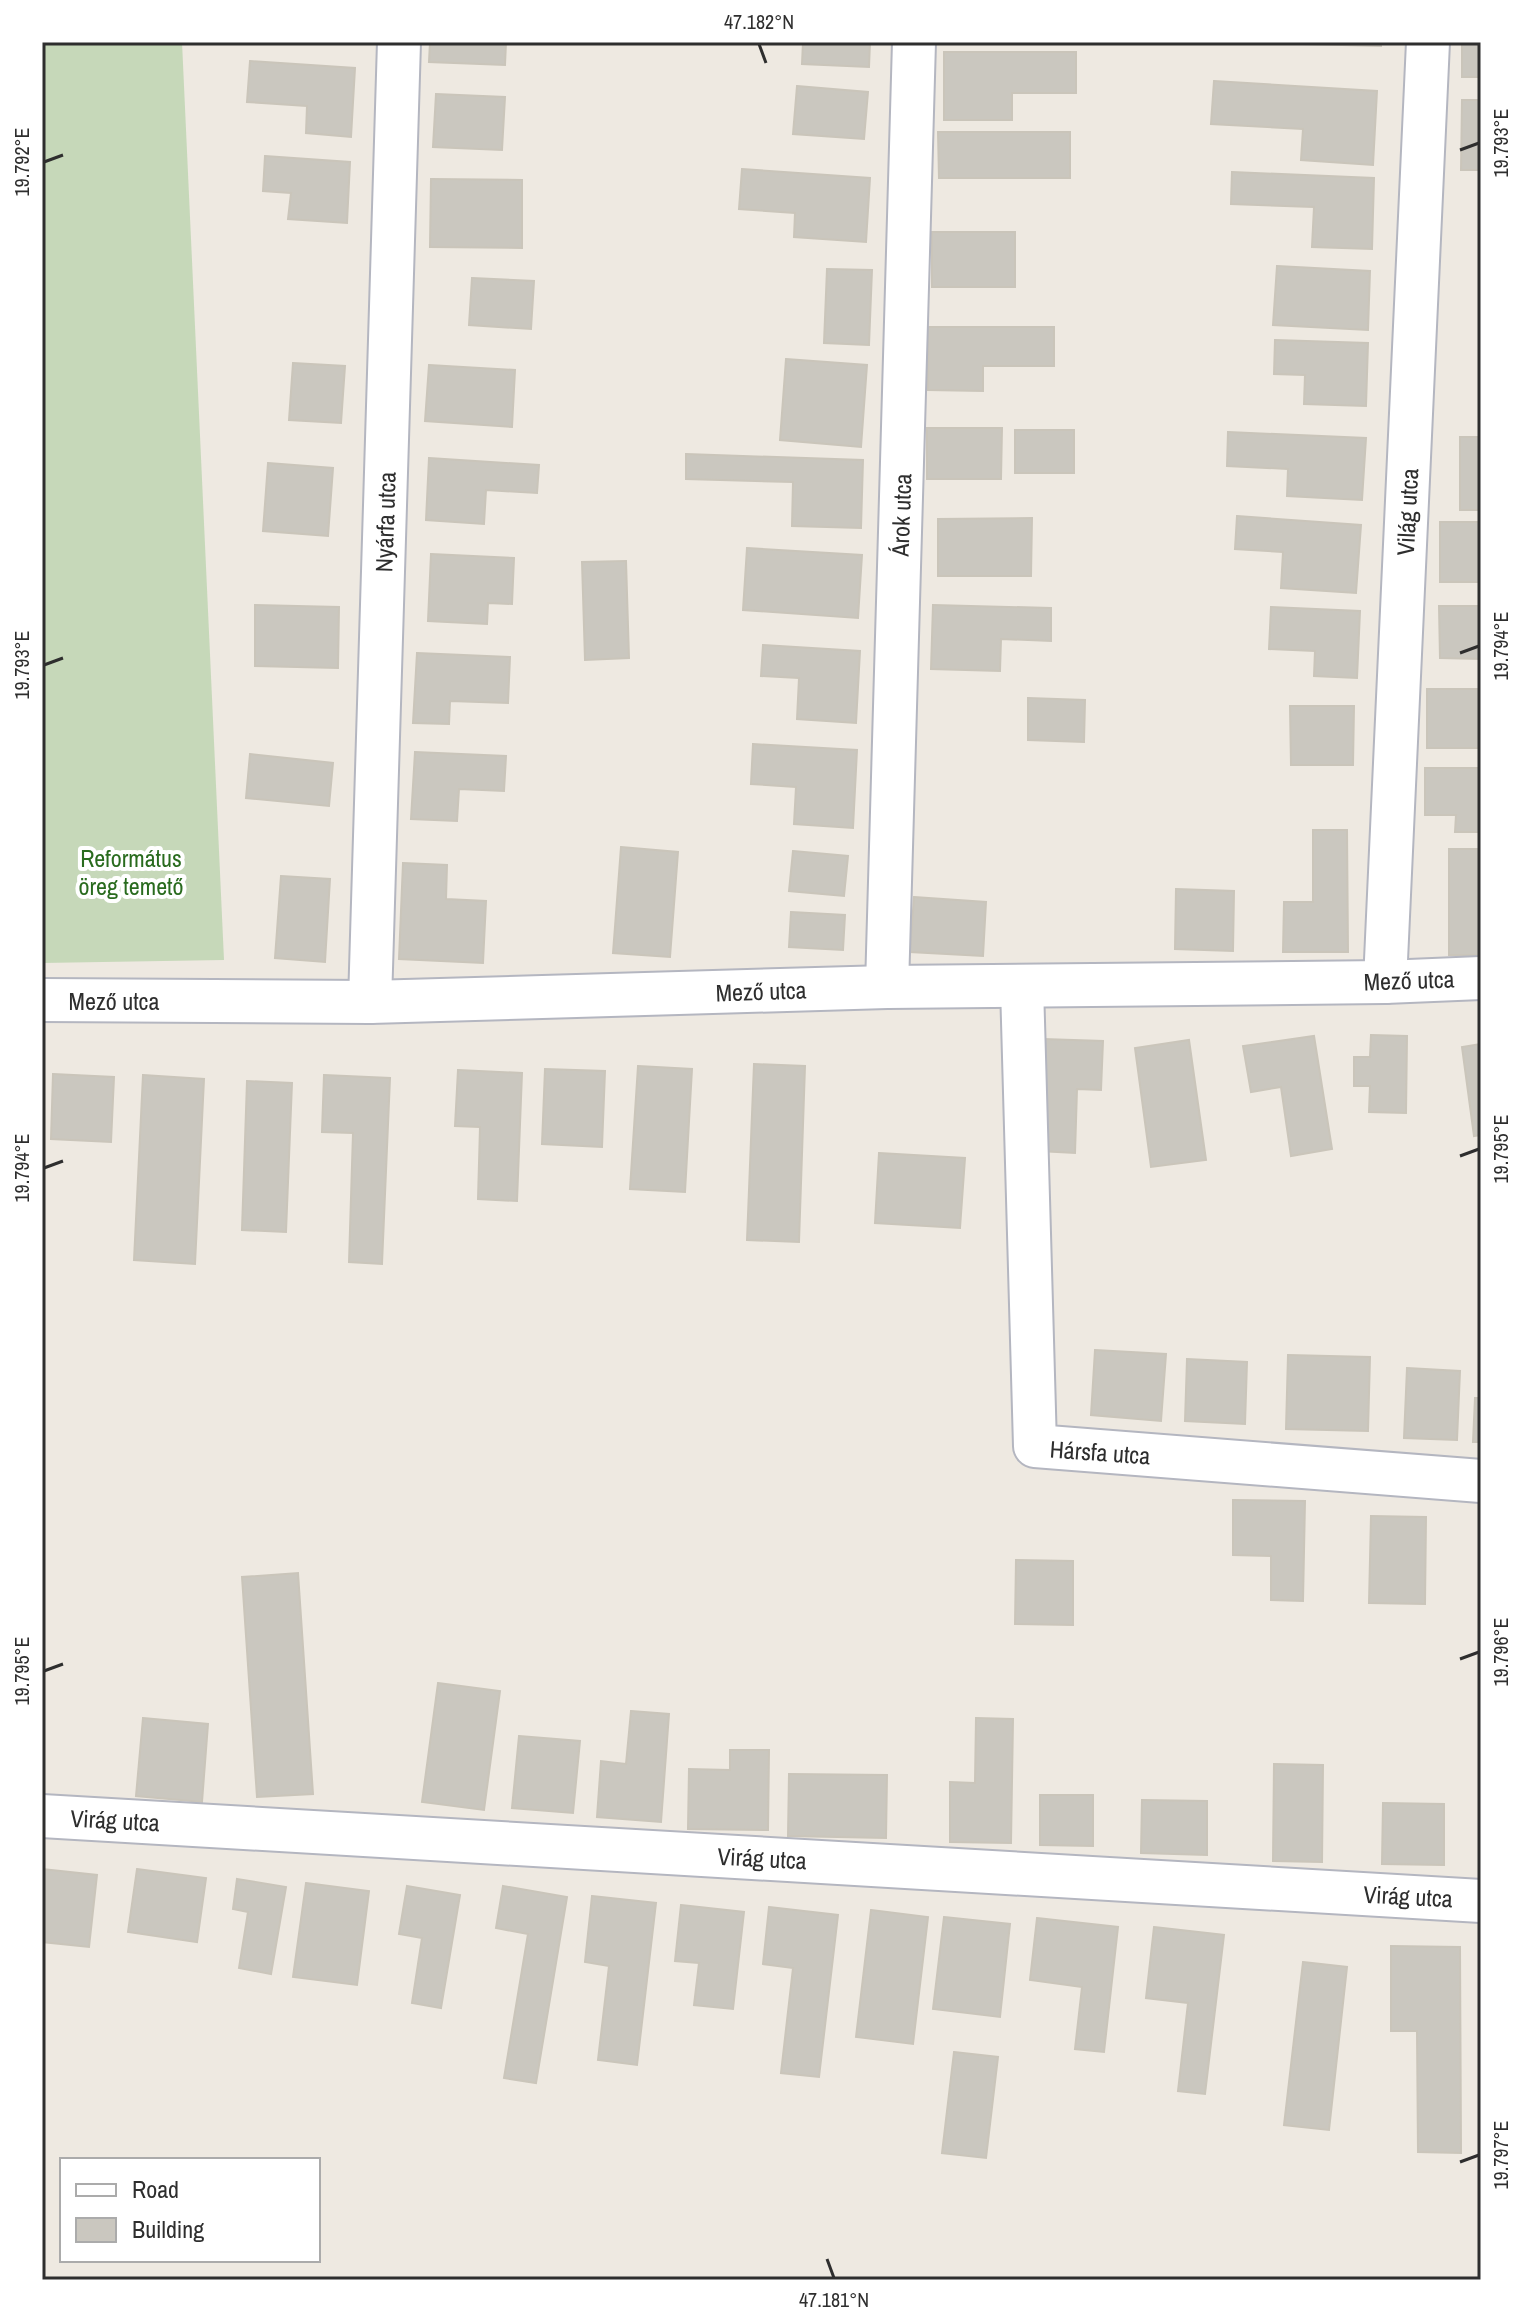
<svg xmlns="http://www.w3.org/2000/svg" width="1523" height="2322" font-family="'Archivo Narrow',sans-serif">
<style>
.cemetery{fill:#c6d8b9}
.building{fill:#cac7bf;stroke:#cac5ba;stroke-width:2}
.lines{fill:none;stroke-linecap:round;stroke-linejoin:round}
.street-casing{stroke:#b4b6c0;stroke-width:46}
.street{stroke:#fff;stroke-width:42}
.ticks{fill:none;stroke:#2e2e2e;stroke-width:3}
.labels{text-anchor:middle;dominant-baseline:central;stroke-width:8;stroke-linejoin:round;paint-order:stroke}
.street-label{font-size:24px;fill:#2e2e2e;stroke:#fff}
.park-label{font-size:24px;fill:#296b1e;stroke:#fff}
.neatline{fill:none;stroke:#2e2e2e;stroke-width:3}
.ticks-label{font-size:20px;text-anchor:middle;fill:#2e2e2e}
</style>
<rect width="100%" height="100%" fill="#eee9e1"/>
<!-- cemetery -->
<path class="cemetery" d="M42,42H182L224,960L42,963Z"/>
<!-- building -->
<g class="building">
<path d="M430,42H506L505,65L429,62Z"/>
<path d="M803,42H870L869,67L802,64Z"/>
<path d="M1303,42H1381V46L1303,44Z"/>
<rect x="1462" y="42" width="19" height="35"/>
<path d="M944,52H1076V93H1012V120H944Z"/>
<path d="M250,61L355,68L351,137L306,133L307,106L247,102Z"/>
<path d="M1214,81L1377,91L1373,165L1301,160L1303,129L1211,124Z"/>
<path d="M797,86L868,92L864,139L793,134Z"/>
<path d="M436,94L505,97L502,150L433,147Z"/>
<path d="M1462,100H1481V170H1461Z"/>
<path d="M938,132H1070V178H939Z"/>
<path d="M265,156L350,162L347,223L288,219L291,193L263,191Z"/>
<path d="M742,169L870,178L866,242L794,237L795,213L739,209Z"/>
<path d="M1232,172L1374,178L1372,249L1312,247L1314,207L1231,204Z"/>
<path d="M431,179L522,180V248L430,247Z"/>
<rect x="932" y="232" width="83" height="55"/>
<path d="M1277,266L1370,271L1368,330L1273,325Z"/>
<path d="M827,269L872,270L869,345L824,343Z"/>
<path d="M472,278L534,281L531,329L469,325Z"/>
<path d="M928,327H1054V366H983V391L928,390Z"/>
<path d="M1275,340L1368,343L1366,406L1304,404L1305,375L1274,374Z"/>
<path d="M786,359L867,365L861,447L780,440Z"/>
<path d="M293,363L345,366L341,423L289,420Z"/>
<path d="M429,365L515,370L512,427L425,421Z"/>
<path d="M927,428H1002L1001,479H927Z"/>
<rect x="1015" y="430" width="59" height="43"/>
<path d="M1228,432L1366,438L1362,500L1287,496L1288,469L1227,466Z"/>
<rect x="1460" y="437" width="21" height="73"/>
<path d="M686,454L863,460L861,528L792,526L793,482L686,479Z"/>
<path d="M429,458L539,465L537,493L486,490L484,524L426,520Z"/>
<path d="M268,463L333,468L328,536L263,531Z"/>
<path d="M1237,516L1361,525L1356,593L1281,588L1283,552L1235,549Z"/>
<path d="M1032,518L1031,576H938V519Z"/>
<rect x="1440" y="522" width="41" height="60"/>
<path d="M747,548L862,555L858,618L743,610Z"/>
<path d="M431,554L514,558L512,604L488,603L487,624L428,621Z"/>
<path d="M626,561L629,658L585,660L582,562Z"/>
<path d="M255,605L339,607L338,668L255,666Z"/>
<path d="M933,605L1051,608V641L1001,639L1000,671L931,669Z"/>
<path d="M1439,606H1481V659L1440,658Z"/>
<path d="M1271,607L1360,611L1357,678L1314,676L1315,651L1269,649Z"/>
<path d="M763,645L860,651L856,723L797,719L799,678L761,676Z"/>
<path d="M417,653L510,657L508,703L450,701L449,724L413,723Z"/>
<rect x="1427" y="689" width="54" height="59"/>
<path d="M1028,698L1085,700L1084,742L1028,740Z"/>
<path d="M1290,706H1354L1353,765H1291Z"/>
<path d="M753,744L857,750L853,828L794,824L796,787L751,784Z"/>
<path d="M415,752L506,756L504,791L459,789L457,821L411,819Z"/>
<path d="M250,754L333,763L329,806L246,798Z"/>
<path d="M1425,768H1481V832H1455L1456,815H1425Z"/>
<path d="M1313,830H1347L1348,952H1283L1284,902H1313Z"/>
<path d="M621,847L678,852L670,957L613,953Z"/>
<rect x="1449" y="849" width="32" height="106"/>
<path d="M793,851L848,856L844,896L789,891Z"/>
<path d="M403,863L447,865L446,899L486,901L483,963L399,959Z"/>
<path d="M281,876L330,879L325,962L275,958Z"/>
<path d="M1176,889L1234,891L1233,951L1175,949Z"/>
<path d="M914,897L986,902L983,956L910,952Z"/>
<path d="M791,912L845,915L843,950L789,947Z"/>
<path d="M1371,1035L1407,1036L1406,1113L1369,1112L1370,1086H1354V1057H1370Z"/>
<path d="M1314,1036L1332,1149L1291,1156L1281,1087L1251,1092L1243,1046Z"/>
<path d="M1043,1039L1103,1041L1101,1090L1077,1089L1075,1153L1039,1151Z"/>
<path d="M1189,1040L1206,1160L1151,1167L1135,1048Z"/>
<path d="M1481,1044V1135L1474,1136L1462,1047Z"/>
<path d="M754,1064L805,1066L799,1242L747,1240Z"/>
<path d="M638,1066L692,1069L685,1192L630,1189Z"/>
<path d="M545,1069L605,1071L602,1147L542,1144Z"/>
<path d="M458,1070L522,1073L517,1201L478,1199L480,1127L455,1126Z"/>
<path d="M53,1074L114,1077L111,1142L51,1139Z"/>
<path d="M143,1075L204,1079L195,1264L134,1260Z"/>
<path d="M324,1075L390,1078L382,1264L349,1262L353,1133L322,1132Z"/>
<path d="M247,1081L292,1083L286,1232L242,1230Z"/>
<path d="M879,1153L965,1158L960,1228L875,1223Z"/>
<path d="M1095,1350L1166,1354L1161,1421L1091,1415Z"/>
<path d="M1288,1355L1370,1357L1368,1431L1286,1429Z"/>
<path d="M1187,1359L1247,1362L1245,1424L1185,1421Z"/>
<path d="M1407,1368L1460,1371L1457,1440L1404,1438Z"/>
<path d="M1475,1398H1481V1442H1473Z"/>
<path d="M1233,1500L1305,1501L1303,1601L1271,1600V1556L1233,1555Z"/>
<path d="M1371,1516L1426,1517L1425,1604L1369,1603Z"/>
<path d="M1016,1560L1073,1561V1625L1015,1624Z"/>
<path d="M298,1573L313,1794L257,1797L242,1577Z"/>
<path d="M438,1683L500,1691L484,1810L422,1802Z"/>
<path d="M631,1711L669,1714L661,1822L597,1817L601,1761L626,1764Z"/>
<path d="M143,1718L208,1724L202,1802L136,1796Z"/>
<path d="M976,1718L1013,1719L1011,1843L950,1842V1782L975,1783Z"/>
<path d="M519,1736L580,1741L573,1813L512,1808Z"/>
<path d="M730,1750H769L768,1830L688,1829L689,1769L730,1770Z"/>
<path d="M1274,1764L1323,1765L1322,1862L1273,1861Z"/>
<path d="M789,1774L887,1775L886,1838L788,1836Z"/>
<path d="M1040,1795H1093V1846L1040,1845Z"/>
<path d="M1142,1800L1207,1801V1855L1141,1853Z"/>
<path d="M1383,1803L1444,1804V1865L1382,1864Z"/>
<path d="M42,1869L97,1875L89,1947L42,1942Z"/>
<path d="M137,1869L206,1878L197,1942L128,1932Z"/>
<path d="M237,1879L286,1887L271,1974L239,1968L248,1912L233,1909Z"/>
<path d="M306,1883L369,1891L357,1985L293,1977Z"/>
<path d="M407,1886L460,1895L441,2008L412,2003L422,1938L399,1934Z"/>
<path d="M503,1886L567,1897L536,2083L504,2078L528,1934L496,1928Z"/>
<path d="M592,1896L656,1903L637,2065L598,2060L609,1966L585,1962Z"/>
<path d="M681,1905L744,1912L733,2009L694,2005L699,1963L675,1961Z"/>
<path d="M769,1907L838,1915L819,2077L781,2073L793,1968L763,1964Z"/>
<path d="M871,1910L928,1917L913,2044L856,2037Z"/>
<path d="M944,1917L1010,1924L1000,2017L933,2009Z"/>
<path d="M1037,1918L1118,1927L1104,2052L1075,2049L1082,1987L1030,1980Z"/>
<path d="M1154,1927L1224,1935L1205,2094L1178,2091L1188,2003L1146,1998Z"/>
<path d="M1391,1946L1460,1947L1461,2153L1418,2152L1417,2031H1391Z"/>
<path d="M1303,1962L1347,1967L1329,2130L1284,2125Z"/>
<path d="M954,2052L998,2057L986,2158L942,2153Z"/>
</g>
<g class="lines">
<defs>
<g id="street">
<path d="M1385,982L1428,42"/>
<path d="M1022,986L1035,1446L1481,1481"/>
<path d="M887,987L914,42"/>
<path d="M42,1000L370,1002L887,987L1385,982L1481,978"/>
<path d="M370,1002L399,42"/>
<path d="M42,1816L1481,1901"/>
</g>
</defs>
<!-- street casing -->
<use href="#street" class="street-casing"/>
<!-- street -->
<use href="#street" class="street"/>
</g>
<!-- ticks -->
<path class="ticks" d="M759,44L766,63M1460,150L1479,143M44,162L63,155M1460,653L1479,646M44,665L63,658M1460,1156L1479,1149M44,1168L63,1161M1460,1659L1479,1652M44,1671L63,1664M1460,2162L1479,2155M827,2259L834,2278"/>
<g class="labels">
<!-- street labels -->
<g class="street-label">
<text transform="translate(1407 512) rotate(-87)">Világ utca</text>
<text transform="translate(901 515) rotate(-88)">Árok utca</text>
<text transform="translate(385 522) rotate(-88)">Nyárfa utca</text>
<text transform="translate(1409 980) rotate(-2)">Mező utca</text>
<text transform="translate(761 991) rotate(-2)">Mező utca</text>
<text x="114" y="1001">Mező utca</text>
<text transform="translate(1100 1452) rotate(4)">Hársfa utca</text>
<text transform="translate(115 1820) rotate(3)">Virág utca</text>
<text transform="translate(762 1858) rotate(3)">Virág utca</text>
<text transform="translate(1408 1896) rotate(3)">Virág utca</text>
</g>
<!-- park labels -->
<g class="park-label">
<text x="131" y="858">Református<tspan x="131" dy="28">öreg temető</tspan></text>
</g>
</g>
<!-- border -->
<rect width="1523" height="2322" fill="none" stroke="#ffffff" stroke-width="88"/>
<!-- legend -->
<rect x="60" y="2158" width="260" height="104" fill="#ffffff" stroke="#ababab" stroke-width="2"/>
<rect x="76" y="2184" width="40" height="12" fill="#ffffff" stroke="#ababab" stroke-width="2"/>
<text x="132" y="2198" font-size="24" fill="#2e2e2e">Road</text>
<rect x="76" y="2218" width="40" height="24" fill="#cac7bf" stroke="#ababab" stroke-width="2"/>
<text x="132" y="2238" font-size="24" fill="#2e2e2e">Building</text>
<rect x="44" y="44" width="1435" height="2234" class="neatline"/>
<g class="ticks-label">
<text x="759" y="29">47.182°N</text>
<text transform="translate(1501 143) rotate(-90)" y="7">19.793°E</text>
<text transform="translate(22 162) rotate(-90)" y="7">19.792°E</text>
<text transform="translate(1501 646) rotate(-90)" y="7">19.794°E</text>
<text transform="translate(22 665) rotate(-90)" y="7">19.793°E</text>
<text transform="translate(1501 1149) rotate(-90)" y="7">19.795°E</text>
<text transform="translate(22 1168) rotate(-90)" y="7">19.794°E</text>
<text transform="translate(1501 1652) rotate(-90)" y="7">19.796°E</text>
<text transform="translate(22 1671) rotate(-90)" y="7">19.795°E</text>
<text transform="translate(1501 2155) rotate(-90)" y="7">19.797°E</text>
<text x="834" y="2307">47.181°N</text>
</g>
</svg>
